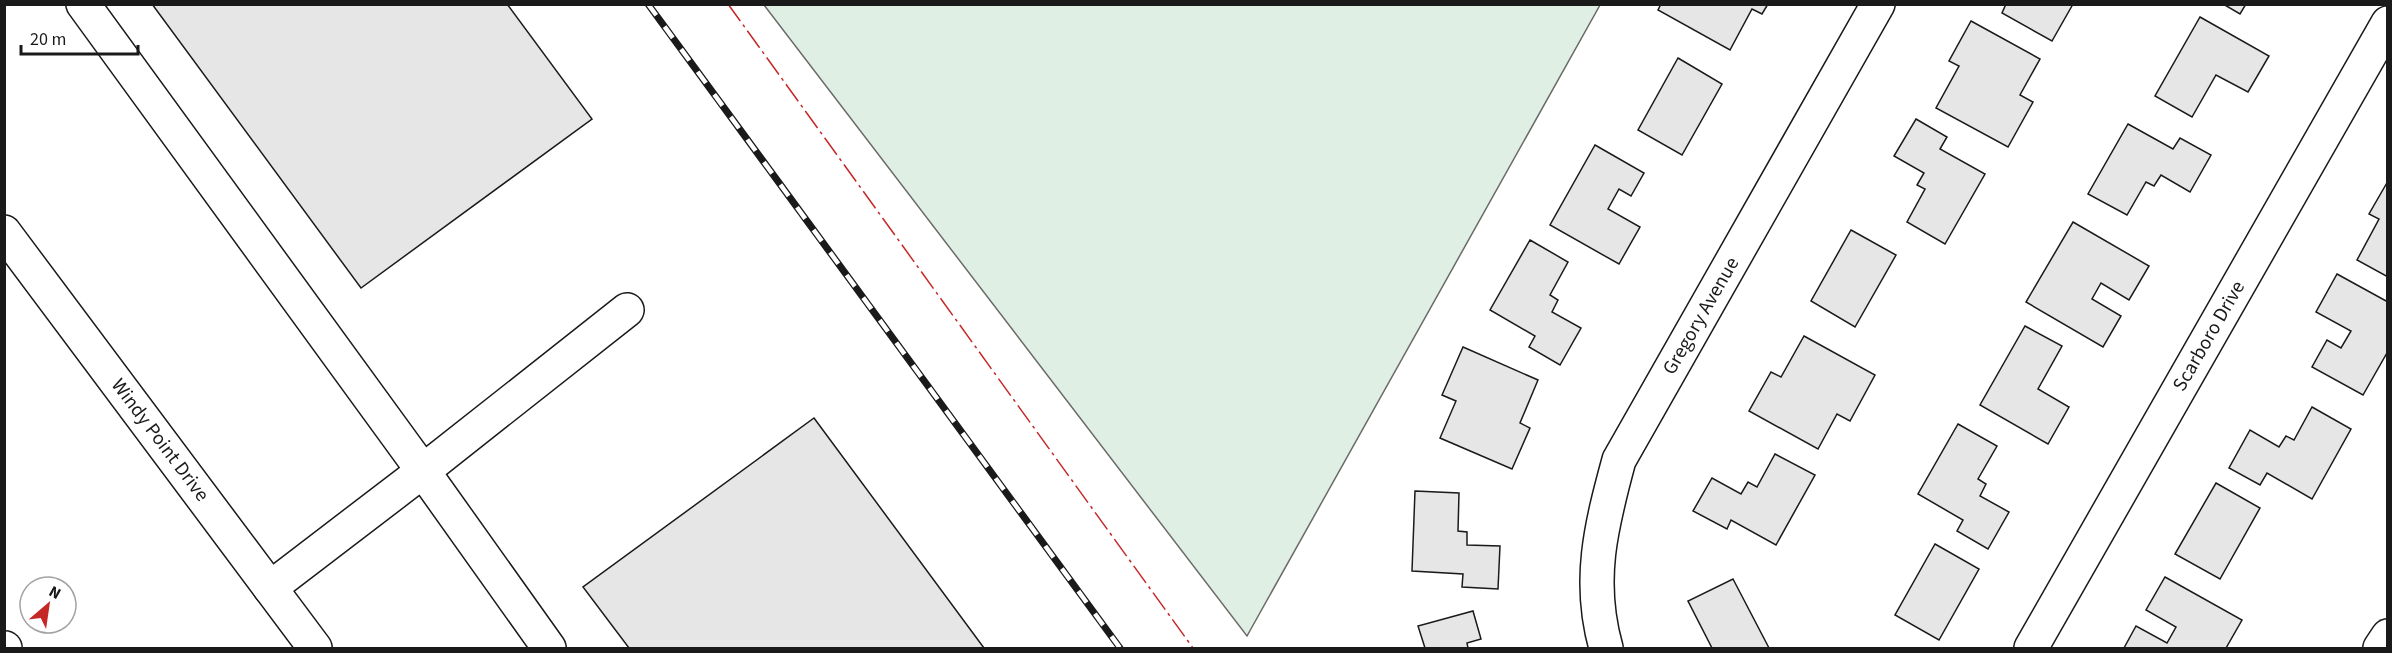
<svg xmlns="http://www.w3.org/2000/svg" width="2392" height="653" font-family="'Source Sans 3',sans-serif">
<style>
.green{fill:#e0efe3;stroke:#6a6a6a;stroke-width:1.5}
.building{fill:#e6e6e6;stroke:#1a1a1a;stroke-width:1.5}
.lines{fill:none;stroke-linecap:round;stroke-linejoin:round}
.minor-casing{stroke:#1a1a1a;stroke-width:36}
.minor{stroke:#fff;stroke-width:33}
.rail-casing{stroke:#1a1a1a;stroke-width:7}
.rail{stroke:#fff;stroke-width:4.5;stroke-dasharray:14;stroke-linecap:butt}
.power{stroke:#c62828;stroke-width:1.5;stroke-dasharray:21 4.5 3 4.5;stroke-linecap:butt}
.labels{text-anchor:middle;dominant-baseline:central;stroke-width:4.5;stroke-linejoin:round;paint-order:stroke}
.street-label{font-size:20px;fill:#1a1a1a;stroke:#fff}
</style>
<rect width="100%" height="100%" fill="#fff"/>
<!-- green -->
<path class="green" d="M764,5H1600L1247,636Z"/>
<!-- building -->
<g class="building">
<path d="M152,4H507L592,119L361,288Z"/>
<path d="M1661,4H1768L1762,14L1752,9L1730,50L1658,10Z"/>
<path d="M2006,4H2073L2052,41L2002,13Z"/>
<path d="M2223,4H2246L2240,14Z"/>
<path d="M2200,17L2269,56L2248,92L2216,75L2192,117L2155,96Z"/>
<path d="M1971,21L2040,59L2020,95L2033,102L2008,147L1936,108L1959,66L1949,61Z"/>
<path d="M1678,58L1722,84L1682,155L1638,130Z"/>
<path d="M1916,119L1947,137L1940,149L1985,174L1945,244L1907,222L1925,189L1917,185L1924,173L1894,156Z"/>
<path d="M2128,124L2173,149L2180,138L2211,155L2190,192L2161,175L2154,186L2146,182L2127,215L2088,194Z"/>
<path d="M1595,145L1644,173L1631,196L1619,189L1608,209L1640,227L1619,264L1550,225Z"/>
<path d="M2388,181V277L2357,260L2379,219L2369,214Z"/>
<path d="M2073,222L2149,266L2129,300L2101,283L2092,299L2121,316L2103,347L2026,302Z"/>
<path d="M1851,230L1896,255L1855,327L1811,301Z"/>
<path d="M1530,240L1568,262L1550,295L1558,300L1552,312L1581,328L1560,365L1529,347L1535,336L1490,310Z"/>
<path d="M2337,274L2388,302V351L2363,395L2312,367L2327,340L2341,348L2351,331L2316,312Z"/>
<path d="M2025,326L2062,346L2038,389L2069,407L2048,444L1980,405Z"/>
<path d="M1804,336L1875,375L1850,421L1837,414L1818,449L1749,411L1771,372L1781,377Z"/>
<path d="M1463,347L1538,380L1520,423L1530,428L1512,469L1440,438L1456,401L1442,395Z"/>
<path d="M2312,407L2351,429L2312,499L2267,473L2260,485L2229,468L2250,430L2279,447L2286,436L2294,440Z"/>
<path d="M814,418L984,648H629L583,587Z"/>
<path d="M1958,424L1997,446L1978,479L1986,484L1980,496L2009,512L1988,549L1957,531L1963,520L1918,494Z"/>
<path d="M1775,454L1815,475L1776,545L1731,520L1727,529L1693,511L1712,478L1741,494L1748,482L1757,487Z"/>
<path d="M2216,483L2260,508L2220,579L2175,554Z"/>
<path d="M1415,491L1459,493L1458,531L1467,532V545L1500,546L1498,589L1462,587L1463,574L1412,571Z"/>
<path d="M1935,544L1979,569L1939,640L1895,615Z"/>
<path d="M2165,577L2242,620L2226,648H2124L2136,626L2167,643L2176,627L2146,610Z"/>
<path d="M1733,579L1769,648H1712L1688,601Z"/>
<path d="M1473,611L1481,639L1467,643L1468,648H1425L1418,626Z"/>
</g>
<g class="lines">
<defs>
<g id="minor">
<path d="M83,4L423,471L627,310"/>
<path d="M4,232L315,648"/>
<path d="M270,588L423,471L549,648"/>
<path d="M4,648H5"/>
<path d="M1606,648C1587,581 1601,526 1619,460L1878,4"/>
<path d="M2031,648L2388,23"/>
<path d="M2380,648L2388,636"/>
</g>
</defs>
<!-- minor casing -->
<use href="#minor" class="minor-casing"/>
<!-- minor -->
<use href="#minor" class="minor"/>
<defs>
<path id="rail" d="M648,4L1120,648"/>
</defs>
<!-- rail casing -->
<use href="#rail" class="rail-casing"/>
<!-- rail -->
<use href="#rail" class="rail"/>
<!-- power -->
<path class="power" d="M728,4L1193,648"/>
</g>
<g class="labels">
<!-- street labels -->
<g class="street-label">
<text transform="translate(1701 316) rotate(-60)">Gregory Avenue</text>
<text transform="translate(2209 336) rotate(-60)">Scarboro Drive</text>
<text transform="translate(160 440) rotate(53)">Windy Point Drive</text>
</g>
</g>
<!-- border -->
<rect width="2392" height="653" fill="none" stroke="#1a1a1a" stroke-width="12"/>
<!-- north arrow -->
<g transform="translate(48 605) rotate(29)"><circle r="28" fill="#ffffff" stroke="#a3a3a3" stroke-width="1.5"/>
<path d="M0-4.5L10 22L0 15L-10 22Z" fill="#c62828"/>
<text y="-9" font-size="16" font-weight="bold" text-anchor="middle" fill="#1a1a1a">N</text>
</g>
<!-- scale -->
<path d="M21 45v9h117v-9" fill="none" stroke="#1a1a1a" stroke-width="3"/>
<text x="30" y="45" font-size="18" fill="#1a1a1a" stroke="#ffffff" stroke-width="4.5" paint-order="stroke">20 m</text>
</svg>
